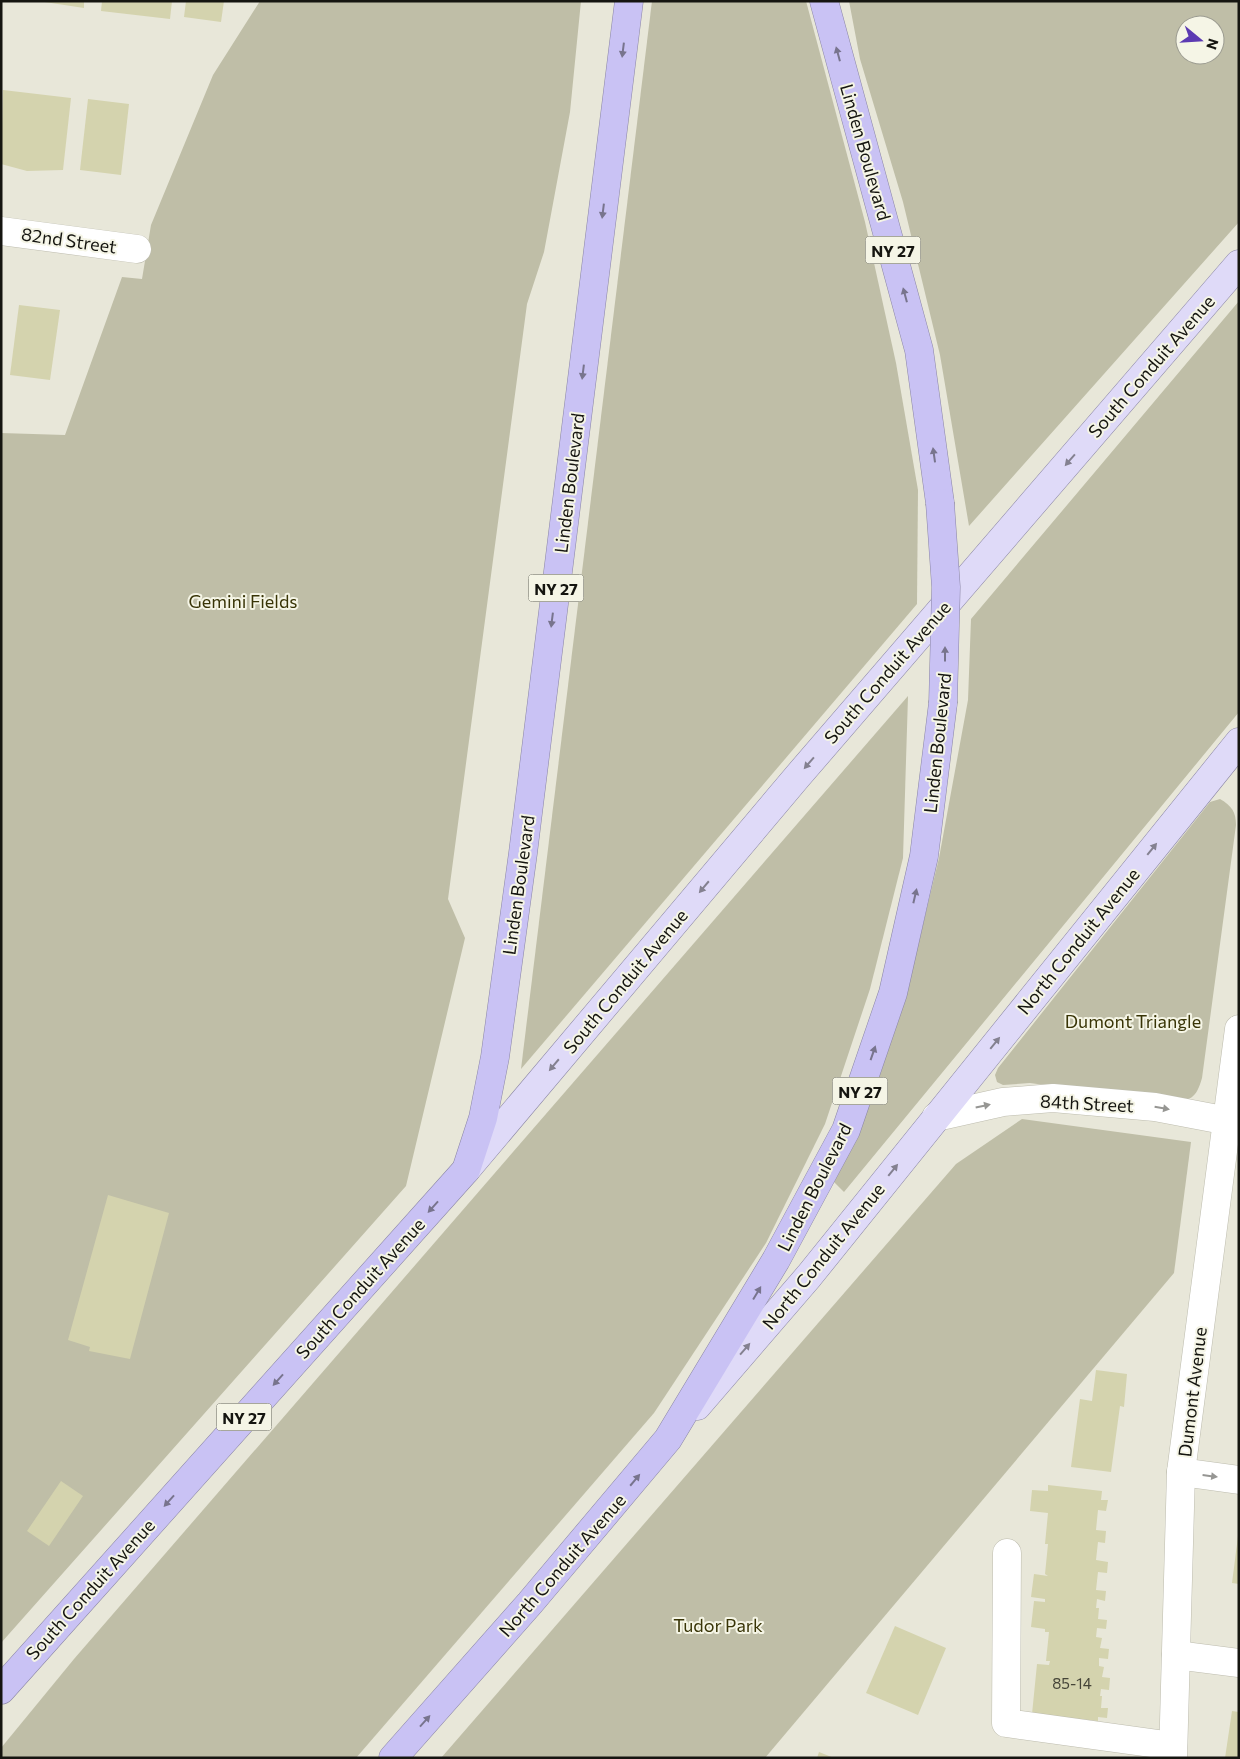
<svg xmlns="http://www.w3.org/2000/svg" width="1240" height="1759" font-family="Commissioner,sans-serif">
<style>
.green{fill:#bfbea7;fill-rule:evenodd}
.building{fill:#d4d3ae}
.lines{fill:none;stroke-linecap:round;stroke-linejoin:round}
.minor-casing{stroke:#bdbcae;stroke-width:29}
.major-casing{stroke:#8a85a4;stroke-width:29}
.highway-casing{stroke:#8a85a4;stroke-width:29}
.minor{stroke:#fff;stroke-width:28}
.major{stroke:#dfdaf8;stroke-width:28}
.highway{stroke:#c9c2f4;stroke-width:28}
.highway-bridge-casing{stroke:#8a85a4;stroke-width:29;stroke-linecap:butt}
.highway-bridge{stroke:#c9c2f4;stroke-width:28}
.oneway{fill:#78748d}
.oneway2{fill:#848190}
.oneway3{fill:#969693}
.labels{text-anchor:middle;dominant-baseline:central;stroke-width:4;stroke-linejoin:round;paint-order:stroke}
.number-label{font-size:15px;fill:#454438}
.shield{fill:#f5f5e6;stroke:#585850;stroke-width:1}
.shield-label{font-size:16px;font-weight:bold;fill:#151510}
.street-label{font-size:18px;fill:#151510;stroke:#f5f5e6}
.park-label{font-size:18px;fill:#383406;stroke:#f5f5e6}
</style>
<rect width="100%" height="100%" fill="#e8e7d9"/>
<!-- green -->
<g class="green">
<path d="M260,1H581L570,112L544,252L527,304L448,899L465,938L406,1186L1,1643V433L65,435L122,277L142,279L151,225L213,75Z"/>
<path d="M652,1H806L865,222L896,363L918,490L917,604L521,1069Z"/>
<path d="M849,1H1239V222L969,526L940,355L903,202L860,59ZM1185,25H1215V55H1185Z"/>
<path d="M1239,301V712L844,1192L834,1182L857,1132L905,999L939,858L968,700L971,619Z"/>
<path d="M908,696L903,858L870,989L825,1124L766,1243L654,1413L356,1758H1V1748L74,1659Z"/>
<path d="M1220,799C1232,806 1236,812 1236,825L1202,1078C1196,1099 1191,1100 1171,1102L1030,1083L1003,1085L997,1082L995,1075L998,1068L1210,802Z"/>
<path d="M1022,1119L1191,1142L1174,1273L765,1758H441L956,1164Z"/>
</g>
<!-- building -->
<g class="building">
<path d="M38,1H84V8Z"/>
<path d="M102,1H172L170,19L101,11Z"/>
<path d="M186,1H224L221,22L184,17Z"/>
<path d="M3,90L71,98L63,170L27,171L1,164Z"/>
<path d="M88,99L129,104L121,175L80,170Z"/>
<path d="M19,305L60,310L50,380L10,375Z"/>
<path d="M108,1195L169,1213L130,1359L89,1351L90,1347L68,1340Z"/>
<path d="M1096,1370L1127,1374L1124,1407L1120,1406L1111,1472L1071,1467L1080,1399L1092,1401Z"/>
<path d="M61,1481L83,1496L49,1546L27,1531Z"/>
<path d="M1048,1485L1102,1491L1101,1500H1108L1106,1511L1098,1510L1096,1530L1106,1531L1105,1543L1098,1542L1096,1560L1108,1562L1107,1573L1098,1572L1096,1590L1106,1591L1105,1601L1097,1599L1096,1608H1099L1098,1619L1107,1620L1106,1629L1097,1628L1096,1637L1102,1638L1100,1648L1109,1649L1108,1659L1099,1658V1666L1104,1667L1102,1677L1110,1678L1109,1690L1101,1689L1100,1696H1102L1101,1708H1108L1107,1718L1098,1717V1721L1032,1714L1037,1664L1049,1665L1050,1661H1046L1049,1632H1045V1629L1031,1627L1034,1601L1045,1602V1599L1031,1597L1034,1574L1048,1576L1045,1574L1048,1544H1045L1048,1513L1030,1511L1032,1490L1048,1491Z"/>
<path d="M1238,1536H1239V1584L1232,1583Z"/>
<path d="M895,1626L946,1648L918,1715L866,1693Z"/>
<path d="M1232,1711L1239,1712V1758H1225Z"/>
<path d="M819,1752L834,1758H817Z"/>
</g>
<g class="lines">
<defs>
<g id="minor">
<path d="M1,231L137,249"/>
<path d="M936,1117L1003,1102L1053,1098L1155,1107L1239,1123"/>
<path d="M1181,1472L1239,1480"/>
<path d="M1007,1553L1006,1723L1173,1746"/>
<path d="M1176,1655L1239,1663"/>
<path d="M1173,1758L1181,1472L1239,1029"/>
</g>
<g id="major">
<path d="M466,1170L797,777L1239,264"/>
<path d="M697,1406L809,1276L1239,742"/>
</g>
<g id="highway">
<path d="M824,1L919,350L940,503"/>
<path d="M1,1690L466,1170L483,1118L495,1057L523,853L629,1"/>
<path d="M393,1758L530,1603L668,1439L776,1260L846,1130L893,993L924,856L943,703"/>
</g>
</defs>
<!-- minor casing -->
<use href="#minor" class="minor-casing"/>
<!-- major casing -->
<use href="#major" class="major-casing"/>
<!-- highway casing -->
<use href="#highway" class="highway-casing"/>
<!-- minor -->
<use href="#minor" class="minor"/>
<!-- major -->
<use href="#major" class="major"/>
<!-- highway -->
<use href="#highway" class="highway"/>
<defs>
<path id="highway-bridge" d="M940,503L946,587L943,703"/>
</defs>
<!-- highway-bridge casing -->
<use href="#highway-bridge" class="highway-bridge-casing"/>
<!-- highway-bridge -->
<use href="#highway-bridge" class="highway-bridge"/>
</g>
<!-- one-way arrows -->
<defs><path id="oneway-solid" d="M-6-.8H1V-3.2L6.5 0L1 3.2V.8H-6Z" transform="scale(1.25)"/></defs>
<g class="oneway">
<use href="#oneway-solid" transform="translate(623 50) rotate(97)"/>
<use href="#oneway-solid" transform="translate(838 54) rotate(-105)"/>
<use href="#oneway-solid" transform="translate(603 211) rotate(97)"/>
<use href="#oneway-solid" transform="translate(905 295) rotate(-105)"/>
<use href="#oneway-solid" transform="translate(583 372) rotate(97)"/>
<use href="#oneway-solid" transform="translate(934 455) rotate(-98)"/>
<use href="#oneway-solid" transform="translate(552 620) rotate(97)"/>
<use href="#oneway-solid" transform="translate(945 654) rotate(-90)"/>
<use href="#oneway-solid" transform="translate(915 896) rotate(-77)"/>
<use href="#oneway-solid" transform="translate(873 1053) rotate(-71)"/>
<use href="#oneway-solid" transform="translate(433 1207) rotate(132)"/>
<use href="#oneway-solid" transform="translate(757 1293) rotate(-59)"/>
<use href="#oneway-solid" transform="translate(278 1380) rotate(132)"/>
<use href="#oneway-solid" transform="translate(635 1480) rotate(-50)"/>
<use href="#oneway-solid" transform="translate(169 1501) rotate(132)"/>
<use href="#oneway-solid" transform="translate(425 1721) rotate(-48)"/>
</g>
<g class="oneway2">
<use href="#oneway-solid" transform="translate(1070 460) rotate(131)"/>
<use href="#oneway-solid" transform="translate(809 763) rotate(131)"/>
<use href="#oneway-solid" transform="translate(1152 849) rotate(-51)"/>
<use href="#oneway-solid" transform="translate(704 887) rotate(130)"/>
<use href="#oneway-solid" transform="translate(995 1043) rotate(-51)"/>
<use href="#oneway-solid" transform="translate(554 1065) rotate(130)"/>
<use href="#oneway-solid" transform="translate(893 1170) rotate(-51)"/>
<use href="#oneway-solid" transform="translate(745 1349) rotate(-49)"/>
</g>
<g class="oneway3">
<use href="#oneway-solid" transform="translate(983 1106) rotate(-12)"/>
<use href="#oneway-solid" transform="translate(1162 1108) rotate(10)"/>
<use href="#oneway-solid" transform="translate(1210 1476) rotate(7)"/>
</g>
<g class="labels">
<!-- number labels -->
<g class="number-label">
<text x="1072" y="1683">85-14</text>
</g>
<!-- shield labels -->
<g class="shield">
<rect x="865.5" y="236.5" width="55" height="27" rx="4"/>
<rect x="528.5" y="574.5" width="55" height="27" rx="4"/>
<rect x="832.5" y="1077.5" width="55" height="27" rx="4"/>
<rect x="216.5" y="1403.5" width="55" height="27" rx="4"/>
</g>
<g class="shield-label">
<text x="893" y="250">NY 27</text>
<text x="556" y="588">NY 27</text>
<text x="860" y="1091">NY 27</text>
<text x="244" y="1417">NY 27</text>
</g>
<!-- street labels -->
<g class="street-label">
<text transform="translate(866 152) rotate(74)">Linden Boulevard</text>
<text transform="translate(69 240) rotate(8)">82nd Street</text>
<text transform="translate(1151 366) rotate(-49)">South Conduit Avenue</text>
<text transform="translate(569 483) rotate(-83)">Linden Boulevard</text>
<text transform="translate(887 672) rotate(-49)">South Conduit Avenue</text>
<text transform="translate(937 743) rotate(-84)">Linden Boulevard</text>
<text transform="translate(518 885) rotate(-82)">Linden Boulevard</text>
<text transform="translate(1078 941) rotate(-51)">North Conduit Avenue</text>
<text transform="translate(625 981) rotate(-50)">South Conduit Avenue</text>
<text transform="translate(1087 1103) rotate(3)">84th Street</text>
<text transform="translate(814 1187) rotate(-63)">Linden Boulevard</text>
<text transform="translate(823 1256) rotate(-51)">North Conduit Avenue</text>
<text transform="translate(360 1288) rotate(-48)">South Conduit Avenue</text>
<text transform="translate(1192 1392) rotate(-83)">Dumont Avenue</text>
<text transform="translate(562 1565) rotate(-49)">North Conduit Avenue</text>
<text transform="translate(90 1589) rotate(-48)">South Conduit Avenue</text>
</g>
<!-- park labels -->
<g class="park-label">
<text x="243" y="601">Gemini Fields</text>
<text x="1133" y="1021">Dumont Triangle</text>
<text x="718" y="1625">Tudor Park</text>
</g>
</g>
<!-- border -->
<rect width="1240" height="1759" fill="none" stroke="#151510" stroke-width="5"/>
<!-- north arrow -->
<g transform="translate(1200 40) rotate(108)"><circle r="24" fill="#f5f5e6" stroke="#9b9b90"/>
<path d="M0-4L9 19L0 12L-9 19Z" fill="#5c3ab2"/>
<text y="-8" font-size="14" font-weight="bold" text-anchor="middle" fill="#151510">N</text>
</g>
</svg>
